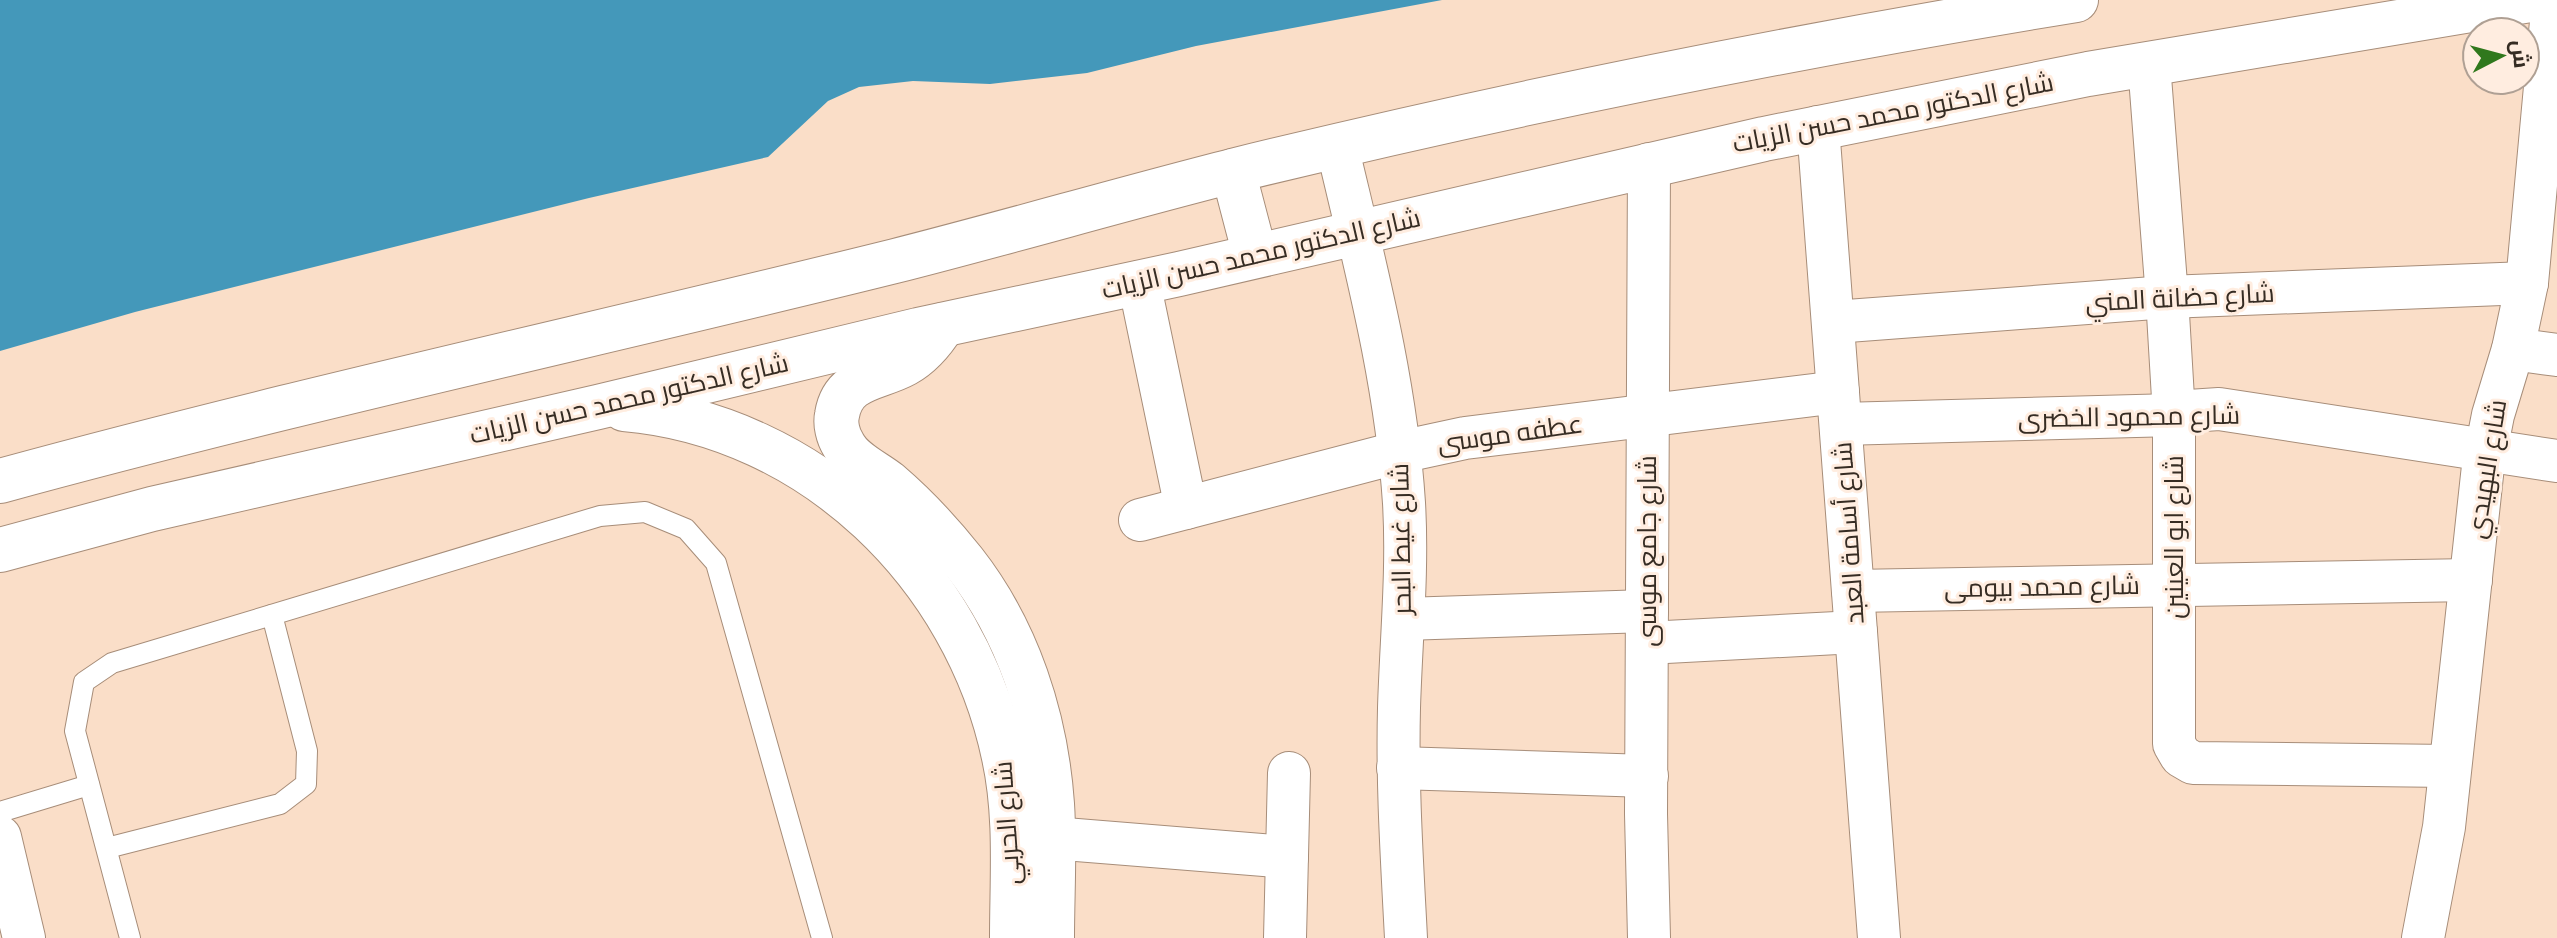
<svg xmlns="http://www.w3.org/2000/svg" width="2557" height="938" font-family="Karla,Cairo,sans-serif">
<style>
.water{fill:#4498ba}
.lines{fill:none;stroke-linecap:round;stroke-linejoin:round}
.lane-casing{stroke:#a78d79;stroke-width:22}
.street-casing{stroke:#a78d79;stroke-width:44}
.secondary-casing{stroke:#a78d79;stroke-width:46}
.lane{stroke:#fff;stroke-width:20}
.street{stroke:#fff;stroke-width:42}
.secondary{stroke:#fff;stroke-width:44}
.labels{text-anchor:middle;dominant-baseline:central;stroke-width:6;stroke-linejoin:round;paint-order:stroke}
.street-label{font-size:26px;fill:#362c23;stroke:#ffede0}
</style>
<rect width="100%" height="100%" fill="#fadec8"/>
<!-- water -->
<path class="water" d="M0,0H1442L1196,46L1087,73L990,84L913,81L859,87L828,101L768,157L589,198L135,312L0,351Z"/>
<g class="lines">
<defs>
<g id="lane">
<path d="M0,812L89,785"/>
<path d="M107,848L280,804L306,784L307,751L272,615"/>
<path d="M130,938L75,731L84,682L112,663L600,516L645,512L686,529L716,563L822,938"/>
</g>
<g id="street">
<path d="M2149,64L2167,297L2174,415V744L2181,756L2193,763L2450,766"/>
<path d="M1818,127L1879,938"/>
<path d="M1337,146C1365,265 1396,381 1404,503C1408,571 1401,640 1399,708C1397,785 1402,861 1406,938"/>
<path d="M1139,282L1186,508"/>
<path d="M1834,322L2167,297L2527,283"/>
<path d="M2513,349L2557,355"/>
<path d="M1841,424L2174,415L2189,411L2219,409L2557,461"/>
<path d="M1140,520L1400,452L1465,438L1838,392"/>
<path d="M1853,591L2471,580"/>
<path d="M1404,619L1647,611"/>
<path d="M1647,643L1856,632"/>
<path d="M1398,768L1647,776"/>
<path d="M0,837L24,938"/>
<path d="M1052,838L1287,857"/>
<path d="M1285,938L1289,773"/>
<path d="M1649,938L1646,814L1649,164"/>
<path d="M2423,938L2444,827L2483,466L2493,415L2513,349L2527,283L2553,0"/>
</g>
<g id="secondary">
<path d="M1233,171L1255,255"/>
<path d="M943,325C933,341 921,355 905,364C878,379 843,377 837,415C835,424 838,436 843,444C852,462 874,471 889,483C917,507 941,533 964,562C1018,631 1046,718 1052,804C1055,848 1052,894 1052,938"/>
<path d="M624,409C812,425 966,575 1004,757C1017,816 1012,878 1012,938"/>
<path d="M0,481C296,400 597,335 895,261C1009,232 1122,199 1236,170C1513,102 1794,46 2076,0"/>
<path d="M0,550L152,509L598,407L918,330L1179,274L1764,139L2088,74L2530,0"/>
</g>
</defs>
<!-- lane casing -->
<use href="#lane" class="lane-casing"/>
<!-- street casing -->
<use href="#street" class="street-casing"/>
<!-- secondary casing -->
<use href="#secondary" class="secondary-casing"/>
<!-- lane -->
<use href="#lane" class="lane"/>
<!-- street -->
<use href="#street" class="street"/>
<!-- secondary -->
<use href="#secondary" class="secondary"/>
</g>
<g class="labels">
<!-- street labels -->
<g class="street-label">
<text transform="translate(1893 113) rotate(-11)">شارع الدكتور محمد حسن الزيات</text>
<text transform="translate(1261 254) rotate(-13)">شارع الدكتور محمد حسن الزيات</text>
<text transform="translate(2180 298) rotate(-3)">شارع حضانة المني</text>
<text transform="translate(629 399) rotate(-13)">شارع الدكتور محمد حسن الزيات</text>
<text transform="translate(2129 417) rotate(-1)">شارع محمود الخضرى</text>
<text transform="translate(1510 434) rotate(-8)">عطفه موسى</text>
<text transform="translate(2487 469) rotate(-81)">شارع البهيدي</text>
<text transform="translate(1849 533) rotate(-94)">شارع أسامة العبد</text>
<text transform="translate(2174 537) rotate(-90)">شارع ابو العينين</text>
<text transform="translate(1401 539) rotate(-91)">شارع غيط البحر</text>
<text transform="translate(1647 551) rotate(-90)">شارع جامع موسى</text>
<text transform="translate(2042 587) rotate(-1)">شارع محمد بيومى</text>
<text transform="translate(1007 823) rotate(-94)">شارع الحربي</text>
</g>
</g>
<!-- north arrow -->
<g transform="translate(2501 56) rotate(84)"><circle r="38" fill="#ffede0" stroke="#afa094" stroke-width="2"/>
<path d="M0-6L14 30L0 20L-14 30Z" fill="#30781d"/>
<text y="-12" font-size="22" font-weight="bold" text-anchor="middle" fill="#362c23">ش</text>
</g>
</svg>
